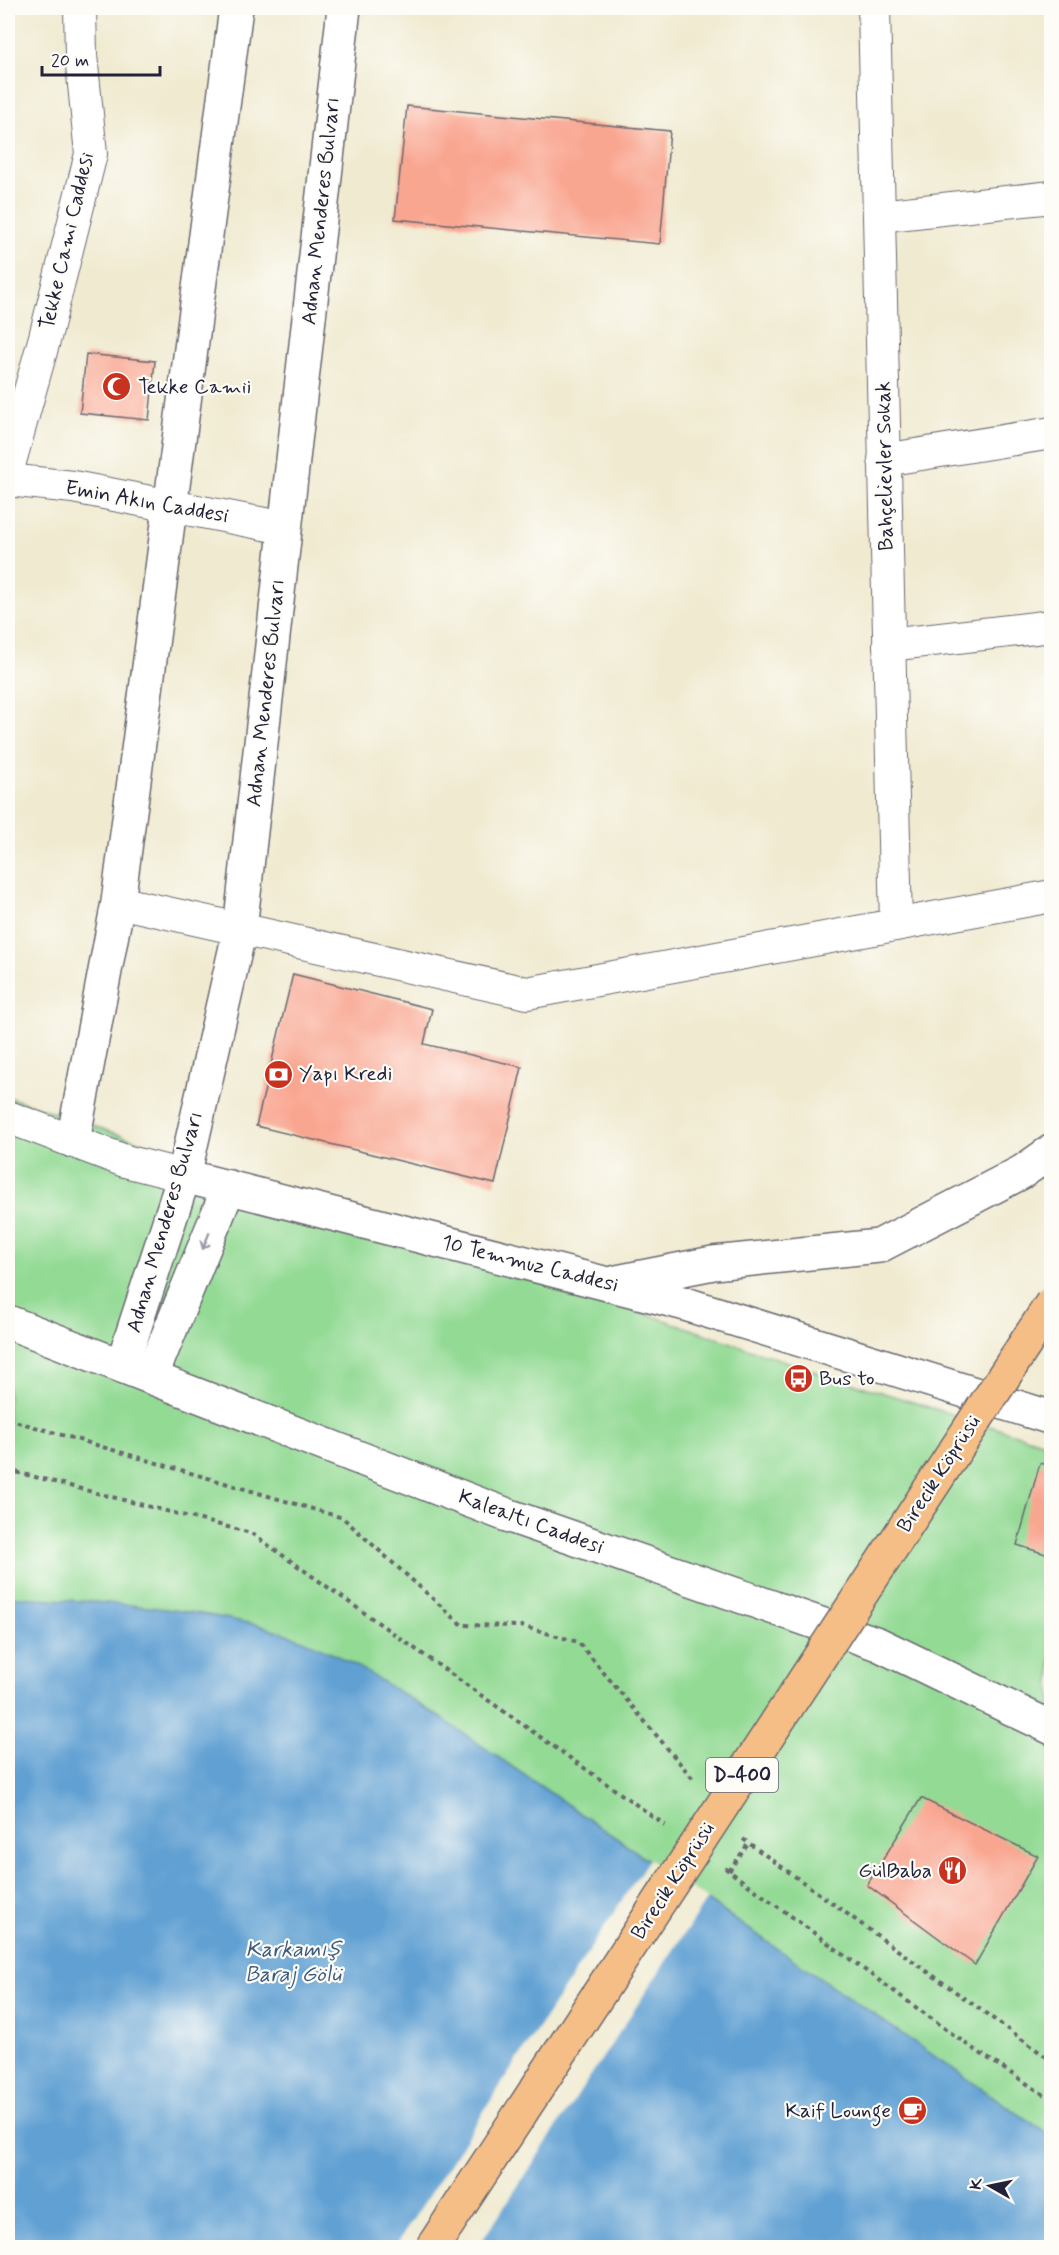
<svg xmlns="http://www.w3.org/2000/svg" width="1059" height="2255" font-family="Mynerve,sans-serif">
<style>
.green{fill:#93da94;stroke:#5a7e68;stroke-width:1.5}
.water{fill:#61a0d3;stroke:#426187;stroke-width:1.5}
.pier{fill:#f0ead0}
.building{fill:#f9a691}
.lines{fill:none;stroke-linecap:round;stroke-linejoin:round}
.minor-casing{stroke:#6a686f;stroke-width:34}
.tertiary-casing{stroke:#6a686f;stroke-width:36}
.path{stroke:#6a686f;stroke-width:4;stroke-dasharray:4.5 4.5;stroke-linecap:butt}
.minor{stroke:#fff;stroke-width:32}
.tertiary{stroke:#fff;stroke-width:33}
.primary-bridge-casing{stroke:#6a686f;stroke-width:36;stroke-linecap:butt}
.primary-bridge{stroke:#f6be87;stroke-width:33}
.oneway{stroke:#9c9ca7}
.labels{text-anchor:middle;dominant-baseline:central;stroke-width:4.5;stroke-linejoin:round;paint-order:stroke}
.shield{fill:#fdfcf7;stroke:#646373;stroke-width:1.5}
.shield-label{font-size:20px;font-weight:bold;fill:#22223b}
.street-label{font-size:21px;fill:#22223b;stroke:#fdfcf7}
.poi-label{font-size:21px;fill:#22223b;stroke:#fdfcf7;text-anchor:start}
.water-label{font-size:22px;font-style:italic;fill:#3e5b7f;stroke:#fdfcf7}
</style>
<rect width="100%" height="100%" fill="#fdfcf7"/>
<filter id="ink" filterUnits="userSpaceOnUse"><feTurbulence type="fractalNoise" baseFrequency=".0167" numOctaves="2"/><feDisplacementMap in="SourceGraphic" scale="12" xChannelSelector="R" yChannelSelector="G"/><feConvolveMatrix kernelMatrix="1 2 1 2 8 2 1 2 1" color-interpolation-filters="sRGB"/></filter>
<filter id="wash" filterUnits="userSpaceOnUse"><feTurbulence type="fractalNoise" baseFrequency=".008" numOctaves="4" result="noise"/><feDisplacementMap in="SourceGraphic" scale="24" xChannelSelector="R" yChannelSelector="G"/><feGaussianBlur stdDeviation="1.35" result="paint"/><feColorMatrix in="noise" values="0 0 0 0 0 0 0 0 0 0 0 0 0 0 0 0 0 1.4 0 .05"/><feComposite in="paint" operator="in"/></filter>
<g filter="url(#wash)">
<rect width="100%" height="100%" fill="#f0ead0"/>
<!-- green -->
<path class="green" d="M8,1097L829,1376L1051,1445V2247L8,1692Z"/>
<!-- water -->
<path class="water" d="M8,1596C89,1602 173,1605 253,1624C321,1639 383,1682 441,1718L1051,2136V2247H8Z"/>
<!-- pier -->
<path class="pier" d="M649,1859L707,1899L477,2248L395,2247Z"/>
<g id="blocks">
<!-- building -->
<g class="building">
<path d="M407,106L670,131L660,244L395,219Z"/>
<path d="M86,354L155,361L149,420L80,413Z"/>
<path d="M293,974L432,1009L424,1044L522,1067L495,1184L256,1126Z"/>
<path d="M1040,1463L1052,1466V1556L1017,1545Z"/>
<path d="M921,1798L1038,1856L975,1965L867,1885Z"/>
</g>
</g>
</g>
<g filter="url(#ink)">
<use href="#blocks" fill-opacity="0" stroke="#6a686f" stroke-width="1.5"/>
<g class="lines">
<defs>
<g id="minor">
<path d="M874,8L896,925"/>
<path d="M879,216L1052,197"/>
<path d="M884,460L1052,433"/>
<path d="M8,469L45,337L91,154L81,55L80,8"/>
<path d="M8,480L73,487L285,528"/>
<path d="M889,645L1052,626"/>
<path d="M118,902L527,993L1052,896"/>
<path d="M8,1117L125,1161L184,1176"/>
</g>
<g id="tertiary">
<path d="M73,1141L118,902L236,8"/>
<path d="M184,1176L682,1303L1052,1418"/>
<path d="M617,1282L713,1263L879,1246L1022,1172L1052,1151"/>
<path d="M8,1322L507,1515L878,1644L1052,1728"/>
<path d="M122,1366L184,1176L240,929L344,8"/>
<path d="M151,1377L229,1187"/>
</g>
</defs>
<!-- minor casing -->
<use href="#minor" class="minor-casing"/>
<!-- tertiary casing -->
<use href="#tertiary" class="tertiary-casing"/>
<!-- path -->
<g class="path">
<path d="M8,1419L343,1518L462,1625L521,1626L578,1642L694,1780"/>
<path d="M8,1470L251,1533L665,1825"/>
<path d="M743,1839L1052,2061"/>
<path d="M725,1868L969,2046L1052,2100"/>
<path d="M729,1871L748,1844"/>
</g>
<!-- minor -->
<use href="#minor" class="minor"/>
<!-- tertiary -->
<use href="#tertiary" class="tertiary"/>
<defs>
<path id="primary-bridge" d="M432,2248L1052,1303"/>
</defs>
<!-- primary-bridge casing -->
<use href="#primary-bridge" class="primary-bridge-casing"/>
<!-- primary-bridge -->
<use href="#primary-bridge" class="primary-bridge"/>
</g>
<!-- one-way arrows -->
<defs><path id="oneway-shaft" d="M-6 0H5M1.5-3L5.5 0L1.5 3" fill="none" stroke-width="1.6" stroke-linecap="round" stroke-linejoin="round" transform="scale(1.5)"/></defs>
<use class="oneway" href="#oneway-shaft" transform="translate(206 1241) rotate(112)"/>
</g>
<!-- icons -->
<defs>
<symbol id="mosque-disc" viewBox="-11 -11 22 22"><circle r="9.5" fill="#c8321e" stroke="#fdfcf7"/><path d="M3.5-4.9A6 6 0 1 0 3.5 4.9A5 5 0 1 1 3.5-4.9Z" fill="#fff"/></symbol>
<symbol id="bank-disc" viewBox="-11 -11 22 22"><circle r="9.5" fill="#c8321e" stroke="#fdfcf7"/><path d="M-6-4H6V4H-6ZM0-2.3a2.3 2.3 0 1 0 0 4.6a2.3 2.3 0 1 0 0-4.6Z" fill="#fff"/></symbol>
<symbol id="bus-disc" viewBox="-11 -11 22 22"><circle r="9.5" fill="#c8321e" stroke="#fdfcf7"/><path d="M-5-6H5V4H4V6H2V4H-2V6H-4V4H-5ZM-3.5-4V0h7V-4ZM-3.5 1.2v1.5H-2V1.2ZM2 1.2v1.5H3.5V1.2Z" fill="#fff"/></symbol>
<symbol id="restaurant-disc" viewBox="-11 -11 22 22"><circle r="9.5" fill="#c8321e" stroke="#fdfcf7"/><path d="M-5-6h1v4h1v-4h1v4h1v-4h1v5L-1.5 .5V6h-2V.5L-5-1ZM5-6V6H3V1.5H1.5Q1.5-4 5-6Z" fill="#fff"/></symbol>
<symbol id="cafe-disc" viewBox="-11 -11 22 22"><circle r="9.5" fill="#c8321e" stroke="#fdfcf7"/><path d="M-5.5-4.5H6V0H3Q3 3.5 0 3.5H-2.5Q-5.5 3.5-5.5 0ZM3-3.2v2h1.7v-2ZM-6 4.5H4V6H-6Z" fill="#fff"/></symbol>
</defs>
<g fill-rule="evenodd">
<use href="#mosque-disc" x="100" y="370" width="33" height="33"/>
<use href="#bank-disc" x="262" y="1058" width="33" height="33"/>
<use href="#bus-disc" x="782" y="1362" width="33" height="33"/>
<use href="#restaurant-disc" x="936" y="1854" width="33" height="33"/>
<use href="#cafe-disc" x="896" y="2094" width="33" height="33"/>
</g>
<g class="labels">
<!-- shield labels -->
<rect class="shield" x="706" y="1758" width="72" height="34" rx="4.5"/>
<g class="shield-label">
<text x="742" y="1775">D-400</text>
</g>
<!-- street labels -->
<g class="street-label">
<text transform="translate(321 211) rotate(-84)">Adnan Menderes Bulvarı</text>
<text transform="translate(67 241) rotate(-77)">Tekke Cami Caddesi</text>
<text transform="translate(885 466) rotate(-91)">Bahçelievler Sokak</text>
<text transform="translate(147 502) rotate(10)">Emin Akın Caddesi</text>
<text transform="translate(266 693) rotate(-84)">Adnan Menderes Bulvarı</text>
<text transform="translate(165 1222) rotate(-74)">Adnan Menderes Bulvarı</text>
<text transform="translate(530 1264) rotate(14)">10 Temmuz Caddesi</text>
<text transform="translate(939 1474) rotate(-57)">Birecik Köprüsü</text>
<text transform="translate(531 1522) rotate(20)">Kalealtı Caddesi</text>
<text transform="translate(673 1881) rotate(-57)">Birecik Köprüsü</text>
</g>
<!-- poi labels -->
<g class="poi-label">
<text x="138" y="387">Tekke Camii</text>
<text x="299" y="1074">Yapı Kredi</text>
<text x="819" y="1379">Bus to</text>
<text x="932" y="1871" text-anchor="end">GülBaba</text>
<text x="891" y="2111" text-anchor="end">Kaif Lounge</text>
</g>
<!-- water labels -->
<g class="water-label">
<text x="293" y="1950">Karkamış<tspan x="293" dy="25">Baraj Gölü</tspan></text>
</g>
</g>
<!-- margin -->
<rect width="1059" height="2255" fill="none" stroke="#fdfcf7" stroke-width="30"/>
<!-- north arrow -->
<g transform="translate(990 2186) rotate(279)" stroke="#fdfcf7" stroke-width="4.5" paint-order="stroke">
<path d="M0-4.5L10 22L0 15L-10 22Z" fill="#22223b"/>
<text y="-9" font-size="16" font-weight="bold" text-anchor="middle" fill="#22223b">K</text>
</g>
<!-- scale -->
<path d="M42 66v9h118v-9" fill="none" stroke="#22223b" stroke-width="3"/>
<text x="51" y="66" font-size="18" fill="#22223b" stroke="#fdfcf7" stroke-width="4.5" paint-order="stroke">20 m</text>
</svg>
